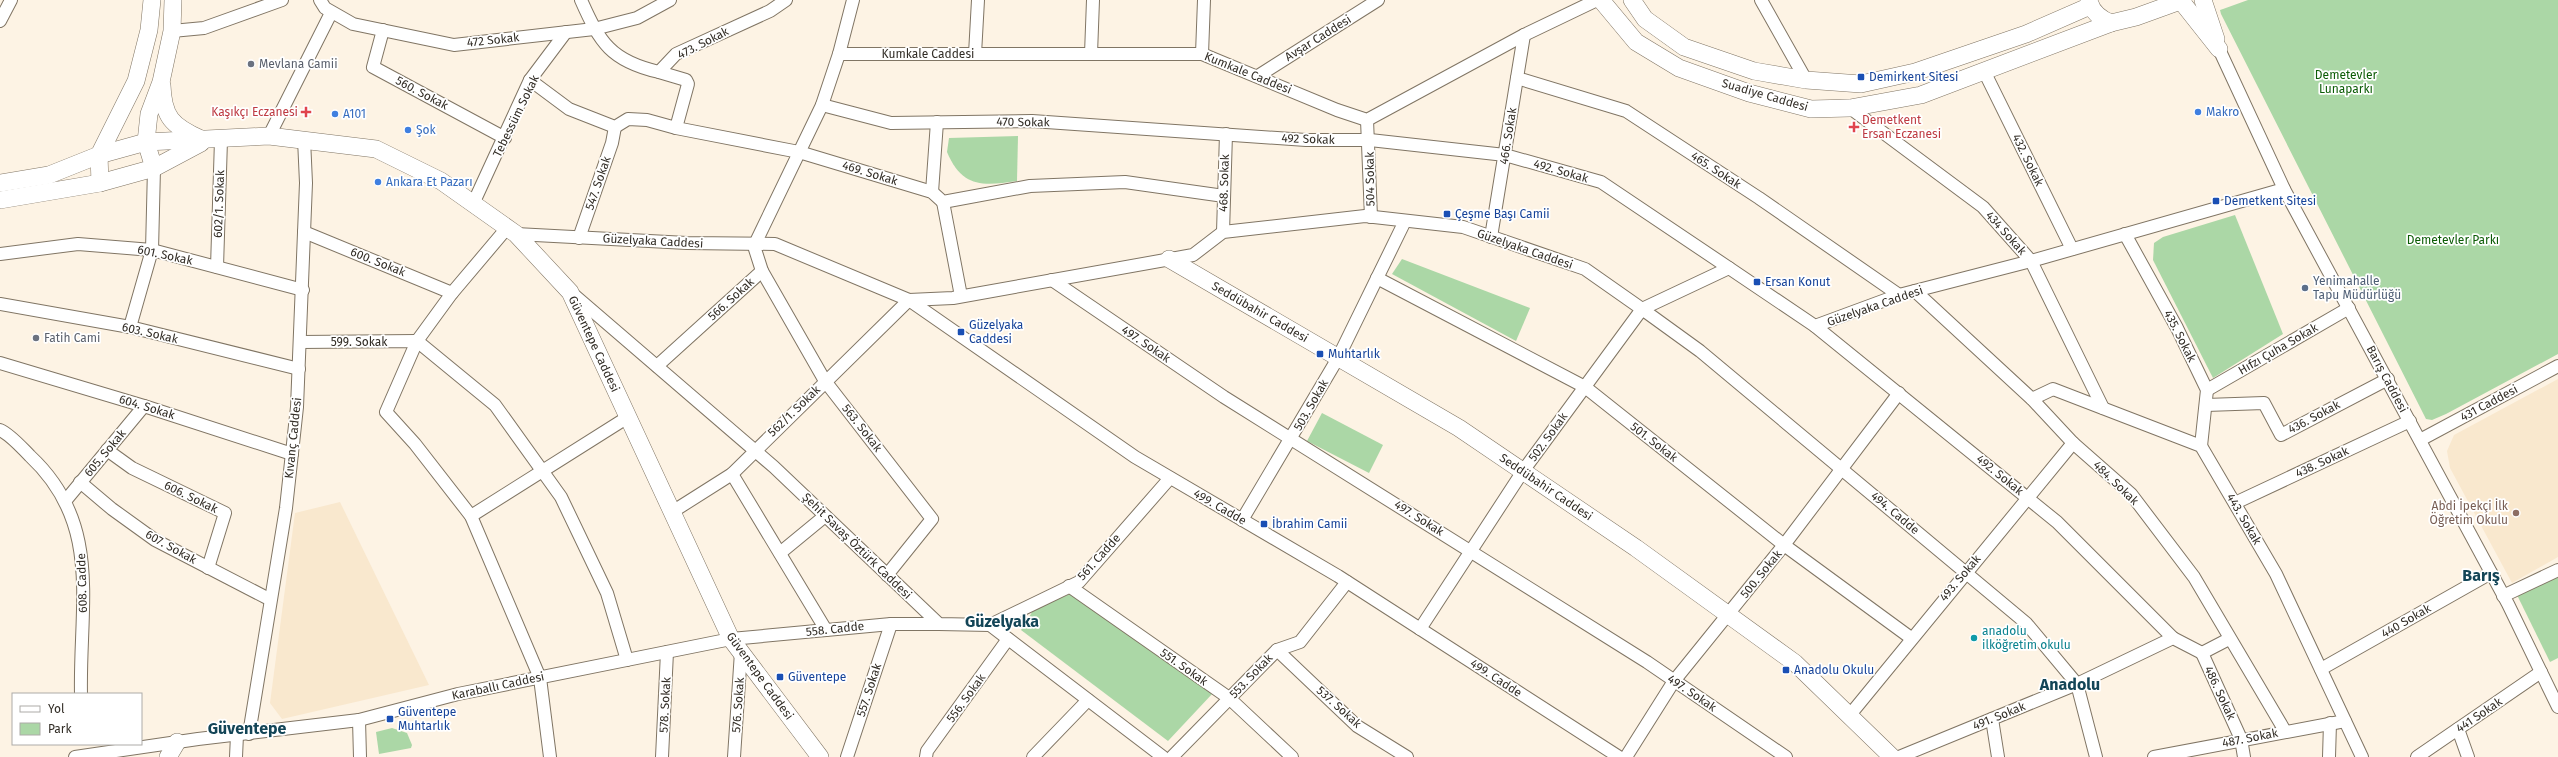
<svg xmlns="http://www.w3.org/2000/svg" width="2558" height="757" font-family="'Fira Sans',sans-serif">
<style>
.built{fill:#f9e8ce}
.green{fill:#abd7a6}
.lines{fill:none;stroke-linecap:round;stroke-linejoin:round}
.street-casing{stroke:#807564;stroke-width:14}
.secondary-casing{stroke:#807564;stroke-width:18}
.street{stroke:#fff;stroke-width:12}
.secondary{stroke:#fff;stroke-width:17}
.worship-dot{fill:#6b7280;stroke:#fff;stroke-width:1.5}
.transit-dot{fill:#1a4fb4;stroke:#fff;stroke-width:1.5}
.health-dot{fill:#e0444e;stroke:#fff;stroke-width:1.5}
.shop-dot{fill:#3f7fe0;stroke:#fff;stroke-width:1.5}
.service-dot{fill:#5c6f8a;stroke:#fff;stroke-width:1.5}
.education-dot{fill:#8d6e63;stroke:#fff;stroke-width:1.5}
.culture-dot{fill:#0f9aa8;stroke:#fff;stroke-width:1.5}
.labels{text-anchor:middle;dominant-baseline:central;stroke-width:3.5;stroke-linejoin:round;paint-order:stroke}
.street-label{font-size:12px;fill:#322d26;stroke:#fff}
.worship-label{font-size:12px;fill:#5b616d;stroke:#fff;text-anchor:start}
.park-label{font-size:12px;fill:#0b5c05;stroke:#fff}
.transit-label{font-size:12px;fill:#164399;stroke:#fff;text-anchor:start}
.health-label{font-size:12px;fill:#be3a42;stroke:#fff;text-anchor:end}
.shop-label{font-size:12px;fill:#366cbe;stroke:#fff;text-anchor:start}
.service-label{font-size:12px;fill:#4e5e75;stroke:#fff;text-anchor:start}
.education-label{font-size:12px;fill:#785e54;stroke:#fff;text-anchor:end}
.culture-label{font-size:12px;fill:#0d838f;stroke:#fff;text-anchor:start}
.district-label{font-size:16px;font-weight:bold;fill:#134557;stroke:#fff}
</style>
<rect width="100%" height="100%" fill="#fdf3e4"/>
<!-- built -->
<g class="built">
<path d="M2558,379V557L2512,583L2450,468L2447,451L2454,435Z"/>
<path d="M340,502L429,685L282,719L270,703L295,513Z"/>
</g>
<!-- green -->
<g class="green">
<path d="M2248,0H2558V354L2446,414L2432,420L2426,419L2221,14L2220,10L2223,9Z"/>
<path d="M1018,136L1017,181C983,186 962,188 947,152L949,138Z"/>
<path d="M2235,215L2283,334L2213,378L2153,260L2154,243L2163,237Z"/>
<path d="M1402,259L1530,308L1516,341L1392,274Z"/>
<path d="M1322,413L1383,445L1369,473L1307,441Z"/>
<path d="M2558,577V658L2550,662L2517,595Z"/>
<path d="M1072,593L1213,693L1168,741L1021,630L1034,609Z"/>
<path d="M392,728L407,733L412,745L411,748L379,754L376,732Z"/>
</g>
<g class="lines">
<defs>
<g id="street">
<path d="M320,0L325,8L353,24L454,45L594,29L637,18L670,0"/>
<path d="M581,0C600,43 611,61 659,72L676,54L770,11L786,0"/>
<path d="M1761,0L1806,80"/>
<path d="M0,21L11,0"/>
<path d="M383,30L373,67L505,138"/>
<path d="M172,31L204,28L282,0"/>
<path d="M2219,49L2284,189L2508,604L2558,707"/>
<path d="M839,54H1202L1337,110L1367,120L1524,35L1597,0"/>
<path d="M975,54L978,0"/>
<path d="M1091,54L1093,0"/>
<path d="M1202,54L1204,0"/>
<path d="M1984,71L2072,249"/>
<path d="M659,72L686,80L688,84L676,128"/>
<path d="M1258,76L1378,0"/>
<path d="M1517,78L1626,111L1759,198L1899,295"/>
<path d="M530,80L569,109L615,127L628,119L647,120L676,128L799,152L932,192L943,202L1030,186L1125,182L1224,196"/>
<path d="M822,105L891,123L1032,121L1306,140H1370L1505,155L1601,182L1729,268"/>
<path d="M1850,108L1983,207L2031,261L2103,408"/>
<path d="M1367,120L1371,217"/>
<path d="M269,136L331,13"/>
<path d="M932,192L937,122"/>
<path d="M943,202L961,296"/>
<path d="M473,204L530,80L566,32"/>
<path d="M507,228L452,293L417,341L386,412L415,444L471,516L540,678L550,757"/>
<path d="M304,232L452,293"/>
<path d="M1223,232L1226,134"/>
<path d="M516,234L687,243L775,244L909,300L953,298L1193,255L1223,232L1365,216L1463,227L1585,269L1642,309L1729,268L1815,326L1899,295L2031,261L2284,189"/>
<path d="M2125,234L2177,328L2207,390L2201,446"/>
<path d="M1491,237L1524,35"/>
<path d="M579,238L612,143L615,127"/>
<path d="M0,254L78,244L152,250L303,290"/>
<path d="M217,267L221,140"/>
<path d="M762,271L825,381L932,519L887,575"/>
<path d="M1377,278L1585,387L1784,545L1911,638"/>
<path d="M1052,280L1224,397L1647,662L1786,757"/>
<path d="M1915,291L2032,399L2073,443L2131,494L2194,577L2285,731"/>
<path d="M574,295L774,467L939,624L990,625L1163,757"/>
<path d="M909,300L1135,457L1338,576L1619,757"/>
<path d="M0,304L130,327L299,369"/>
<path d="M1815,326L2057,522L2173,638"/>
<path d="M130,327L152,250L154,168"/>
<path d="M300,342L417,341L495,405L561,497L607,593L627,660"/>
<path d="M0,363L144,406L292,454"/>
<path d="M657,366L762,271L754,246L822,105L839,54L853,0"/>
<path d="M2207,390L2349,308"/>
<path d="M2032,399L2053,389L2201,446L2276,574L2362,757"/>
<path d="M2206,405L2264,403L2281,435L2388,379"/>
<path d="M0,430C11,435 21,447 30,456C103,524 79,605 81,694"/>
<path d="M2420,440L2558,366"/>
<path d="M107,450L132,468L225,513L208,568"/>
<path d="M732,474L826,630"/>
<path d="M80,482L112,509L155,540L269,599"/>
<path d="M66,500L144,406"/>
<path d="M2235,503L2410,421"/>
<path d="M672,512L732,474L909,300"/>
<path d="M471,516L628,417"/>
<path d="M1242,520L1338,358L1405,221"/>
<path d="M780,553L825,516"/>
<path d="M1069,586L1229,698L1292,757"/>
<path d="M2503,596L2558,570"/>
<path d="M990,625L1079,582L1170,478"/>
<path d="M1420,629L1523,471L1642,309L1700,351L2026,623L2077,684L2096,757"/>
<path d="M1277,650L1357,726L1407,757"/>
<path d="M2202,653L2241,739L2244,757"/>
<path d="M2202,653L2229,639"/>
<path d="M2321,669L2491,573"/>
<path d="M1849,716L2073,443"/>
<path d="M1992,719L1998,757"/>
<path d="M359,720L360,757"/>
<path d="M2458,729L2468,757"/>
<path d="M249,734L286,508L297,407L306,183L304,139"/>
<path d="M75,757L198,739L359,720L458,694L731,639L891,624H939"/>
<path d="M236,757L237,735"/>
<path d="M662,757L667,652"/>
<path d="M734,757L741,652"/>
<path d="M847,757L891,624"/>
<path d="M926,757L927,751L1008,639"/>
<path d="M1033,757L1088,700"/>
<path d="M1172,757L1277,650L1300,642L1347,582"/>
<path d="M1626,757L1674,681L1784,545L1899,393"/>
<path d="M1899,757L2077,684L2173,638L2202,653"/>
<path d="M2154,757L2345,721"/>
<path d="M2329,757L2330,723"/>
<path d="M2417,757L2541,672"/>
</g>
<g id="secondary">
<path d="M1601,0L1636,42L1679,68L1749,93L1811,109L1850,108L1921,95L2111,23"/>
<path d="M1632,0L1645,19L1684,47L1754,71L1806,80L1861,84L1915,72L2026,34L2090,6"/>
<path d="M2089,0C2091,11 2101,19 2111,23L2136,17L2183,0"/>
<path d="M2203,0L2216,39"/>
<path d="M2181,1L2219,49"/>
<path d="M162,85C163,117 172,126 201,139"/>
<path d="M154,168L201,143"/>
<path d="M0,183L49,175L99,155L146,142L269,136L376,149L441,181L516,234L570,292L731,639L820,757"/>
<path d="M100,183L99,155L136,81L149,30L152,0"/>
<path d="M0,200L100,183L154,168L146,142L149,114L161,82L172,31L173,0"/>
<path d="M1169,259L1459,428L1636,548L1795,663L1892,757"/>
<path d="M168,757L177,742"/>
</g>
</defs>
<!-- street casing -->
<use href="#street" class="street-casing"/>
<!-- secondary casing -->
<use href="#secondary" class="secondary-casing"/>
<!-- street -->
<use href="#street" class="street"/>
<!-- secondary -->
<use href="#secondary" class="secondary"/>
</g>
<!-- markers -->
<g class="worship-dot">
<circle cx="251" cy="64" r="4"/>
<circle cx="36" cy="338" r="4"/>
</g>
<g class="transit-dot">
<rect x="1857" y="73" width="8" height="8" rx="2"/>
<rect x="2212" y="197" width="8" height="8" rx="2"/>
<rect x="1443" y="210" width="8" height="8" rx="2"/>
<rect x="1753" y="278" width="8" height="8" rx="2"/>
<rect x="957" y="328" width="8" height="8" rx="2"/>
<rect x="1316" y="350" width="8" height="8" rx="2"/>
<rect x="1260" y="520" width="8" height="8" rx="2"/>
<rect x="1782" y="666" width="8" height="8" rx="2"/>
<rect x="776" y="673" width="8" height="8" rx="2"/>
<rect x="386" y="715" width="8" height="8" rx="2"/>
</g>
<g class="health-dot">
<path d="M304 106h4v4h4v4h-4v4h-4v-4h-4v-4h4z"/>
<path d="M1852 121h4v4h4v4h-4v4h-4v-4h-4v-4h4z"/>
</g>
<g class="shop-dot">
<circle cx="2198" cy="112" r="4"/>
<circle cx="335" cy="114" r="4"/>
<circle cx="408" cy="130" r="4"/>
<circle cx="378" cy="182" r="4"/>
</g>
<circle class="service-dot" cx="2305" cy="288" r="4"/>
<circle class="education-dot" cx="2516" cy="513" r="4"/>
<circle class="culture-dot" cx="1974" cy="638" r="4"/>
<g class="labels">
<!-- street labels -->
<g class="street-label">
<text transform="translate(1318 38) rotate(-32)">Avşar Caddesi</text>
<text transform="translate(493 40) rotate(-6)">472 Sokak</text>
<text transform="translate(703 43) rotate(-27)">473. Sokak</text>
<text x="928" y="54">Kumkale Caddesi</text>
<text transform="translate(1248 73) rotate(22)">Kumkale Caddesi</text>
<text transform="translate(422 93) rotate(28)">560. Sokak</text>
<text transform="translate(1765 95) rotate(16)">Suadiye Caddesi</text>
<text transform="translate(516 116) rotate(-64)">Tebessüm Sokak</text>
<text transform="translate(1023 122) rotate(1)">470 Sokak</text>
<text transform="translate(1508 136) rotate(-81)">466. Sokak</text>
<text transform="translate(1308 139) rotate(2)">492 Sokak</text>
<text transform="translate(2028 160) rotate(64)">432. Sokak</text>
<text transform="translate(1716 170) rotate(33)">465. Sokak</text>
<text transform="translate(1561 171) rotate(16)">492. Sokak</text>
<text transform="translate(870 173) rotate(17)">469. Sokak</text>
<text transform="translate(1370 179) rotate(-91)">504 Sokak</text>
<text transform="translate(598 183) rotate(-71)">547. Sokak</text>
<text transform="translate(1224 183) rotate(-88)">468. Sokak</text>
<text transform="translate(219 204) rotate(-88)">602/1. Sokak</text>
<text transform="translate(2006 233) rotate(48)">434 Sokak</text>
<text transform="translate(653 241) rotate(3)">Güzelyaka Caddesi</text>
<text transform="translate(1525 249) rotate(19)">Güzelyaka Caddesi</text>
<text transform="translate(165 255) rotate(12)">601. Sokak</text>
<text transform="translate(378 262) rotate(22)">600. Sokak</text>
<text transform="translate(731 299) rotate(-42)">566. Sokak</text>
<text transform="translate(1875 306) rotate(-19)">Güzelyaka Caddesi</text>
<text transform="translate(1260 312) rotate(30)">Seddübahir Caddesi</text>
<text transform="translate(150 333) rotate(13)">603. Sokak</text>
<text transform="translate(2180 336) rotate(63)">435. Sokak</text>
<text x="359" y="342">599. Sokak</text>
<text transform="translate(594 344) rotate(65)">Güventepe Caddesi</text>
<text transform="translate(1146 344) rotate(34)">497. Sokak</text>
<text transform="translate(2278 349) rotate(-30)">Hıfzı Çuha Sokak</text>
<text transform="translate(2387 379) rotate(62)">Barış Caddesi</text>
<text transform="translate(2489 403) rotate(-28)">431 Caddesi</text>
<text transform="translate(1311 405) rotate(-60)">503. Sokak</text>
<text transform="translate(147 407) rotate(17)">604. Sokak</text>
<text transform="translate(794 411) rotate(-44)">562/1. Sokak</text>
<text transform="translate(2314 417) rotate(-28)">436. Sokak</text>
<text transform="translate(862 428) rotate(52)">563. Sokak</text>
<text transform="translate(1548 437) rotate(-54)">502. Sokak</text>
<text transform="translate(293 438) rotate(-84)">Kıvanç Caddesi</text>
<text transform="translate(1654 442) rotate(38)">501. Sokak</text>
<text transform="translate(105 453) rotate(-50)">605. Sokak</text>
<text transform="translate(2322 462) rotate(-25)">438. Sokak</text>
<text transform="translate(2000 475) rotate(39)">492. Sokak</text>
<text transform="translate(2116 483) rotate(44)">484. Sokak</text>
<text transform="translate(1546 487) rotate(34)">Seddübahir Caddesi</text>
<text transform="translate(191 497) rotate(26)">606. Sokak</text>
<text transform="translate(1220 507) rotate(30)">499. Cadde</text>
<text transform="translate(1895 513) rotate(40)">494. Cadde</text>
<text transform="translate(1419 518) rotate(32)">497. Sokak</text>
<text transform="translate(2244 519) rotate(60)">443. Sokak</text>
<text transform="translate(857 546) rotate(44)">Şehit Savaş Öztürk Caddesi</text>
<text transform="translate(171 547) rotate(29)">607. Sokak</text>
<text transform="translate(1099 557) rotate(-48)">561. Cadde</text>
<text transform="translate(1761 574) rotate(-51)">500. Sokak</text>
<text transform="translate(1960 578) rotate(-50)">493. Sokak</text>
<text transform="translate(82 583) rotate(-92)">608. Cadde</text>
<text transform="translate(2406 621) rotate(-30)">440 Sokak</text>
<text transform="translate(835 629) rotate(-6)">558. Cadde</text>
<text transform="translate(1184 667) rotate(35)">551. Sokak</text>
<text transform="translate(760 676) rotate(54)">Güventepe Caddesi</text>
<text transform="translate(1251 676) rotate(-46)">553. Sokak</text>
<text transform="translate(1496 678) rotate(33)">499. Cadde</text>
<text transform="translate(498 686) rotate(-12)">Karaballı Caddesi</text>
<text transform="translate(869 690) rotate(-72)">557. Sokak</text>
<text transform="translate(1692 693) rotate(34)">497. Sokak</text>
<text transform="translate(2220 693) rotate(65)">486. Sokak</text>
<text transform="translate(966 698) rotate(-54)">556. Sokak</text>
<text transform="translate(665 705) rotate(-87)">578. Sokak</text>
<text transform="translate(738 705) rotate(-86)">576. Sokak</text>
<text transform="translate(1339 707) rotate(42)">537. Sokak</text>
<text transform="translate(2479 715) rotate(-34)">441 Sokak</text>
<text transform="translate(1999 716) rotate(-22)">491. Sokak</text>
<text transform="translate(2250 738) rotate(-11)">487. Sokak</text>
</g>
<!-- worship labels -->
<g class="worship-label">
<text x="259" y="64">Mevlana Camii</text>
<text x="44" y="338">Fatih Cami</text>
</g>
<!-- park labels -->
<g class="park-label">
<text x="2346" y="75">Demetevler<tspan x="2346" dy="14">Lunaparkı</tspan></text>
<text x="2453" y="240">Demetevler Parkı</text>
</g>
<!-- transit labels -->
<g class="transit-label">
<text x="1869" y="77">Demirkent Sitesi</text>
<text x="2224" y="201">Demetkent Sitesi</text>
<text x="1455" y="214">Çeşme Başı Camii</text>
<text x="1765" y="282">Ersan Konut</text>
<text x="969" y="325">Güzelyaka<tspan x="969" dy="14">Caddesi</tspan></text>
<text x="1328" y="354">Muhtarlık</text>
<text x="1272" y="524">İbrahim Camii</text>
<text x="1794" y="670">Anadolu Okulu</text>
<text x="788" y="677">Güventepe</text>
<text x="398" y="712">Güventepe<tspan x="398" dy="14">Muhtarlık</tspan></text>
</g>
<!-- health labels -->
<g class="health-label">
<text x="298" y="112">Kaşıkçı Eczanesi</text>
<text x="1862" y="120" text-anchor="start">Demetkent<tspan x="1862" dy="14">Ersan Eczanesi</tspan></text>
</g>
<!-- shop labels -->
<g class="shop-label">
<text x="2206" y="112">Makro</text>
<text x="343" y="114">A101</text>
<text x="416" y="130">Şok</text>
<text x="386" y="182">Ankara Et Pazarı</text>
</g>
<!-- service labels -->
<g class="service-label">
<text x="2313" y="281">Yenimahalle<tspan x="2313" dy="14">Tapu Müdürlüğü</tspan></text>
</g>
<!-- education labels -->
<g class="education-label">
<text x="2508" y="506">Abdi İpekçi İlk<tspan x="2508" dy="14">Öğretim Okulu</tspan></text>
</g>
<!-- culture labels -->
<g class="culture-label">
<text x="1982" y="631">anadolu<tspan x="1982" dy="14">ilköğretim okulu</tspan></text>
</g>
<!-- district labels -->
<g class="district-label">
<text x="2481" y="575">Barış</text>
<text x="1002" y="621">Güzelyaka</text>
<text x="2070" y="684">Anadolu</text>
<text x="247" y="728">Güventepe</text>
</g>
</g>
<!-- legend -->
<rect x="12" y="693" width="130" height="52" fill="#ffffff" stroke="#adaba8"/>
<rect x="20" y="706" width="20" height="6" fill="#ffffff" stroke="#adaba8"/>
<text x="48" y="713" font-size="12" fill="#322d26">Yol</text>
<rect x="20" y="723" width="20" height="12" fill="#abd7a6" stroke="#adaba8"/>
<text x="48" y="733" font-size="12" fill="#322d26">Park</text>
</svg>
